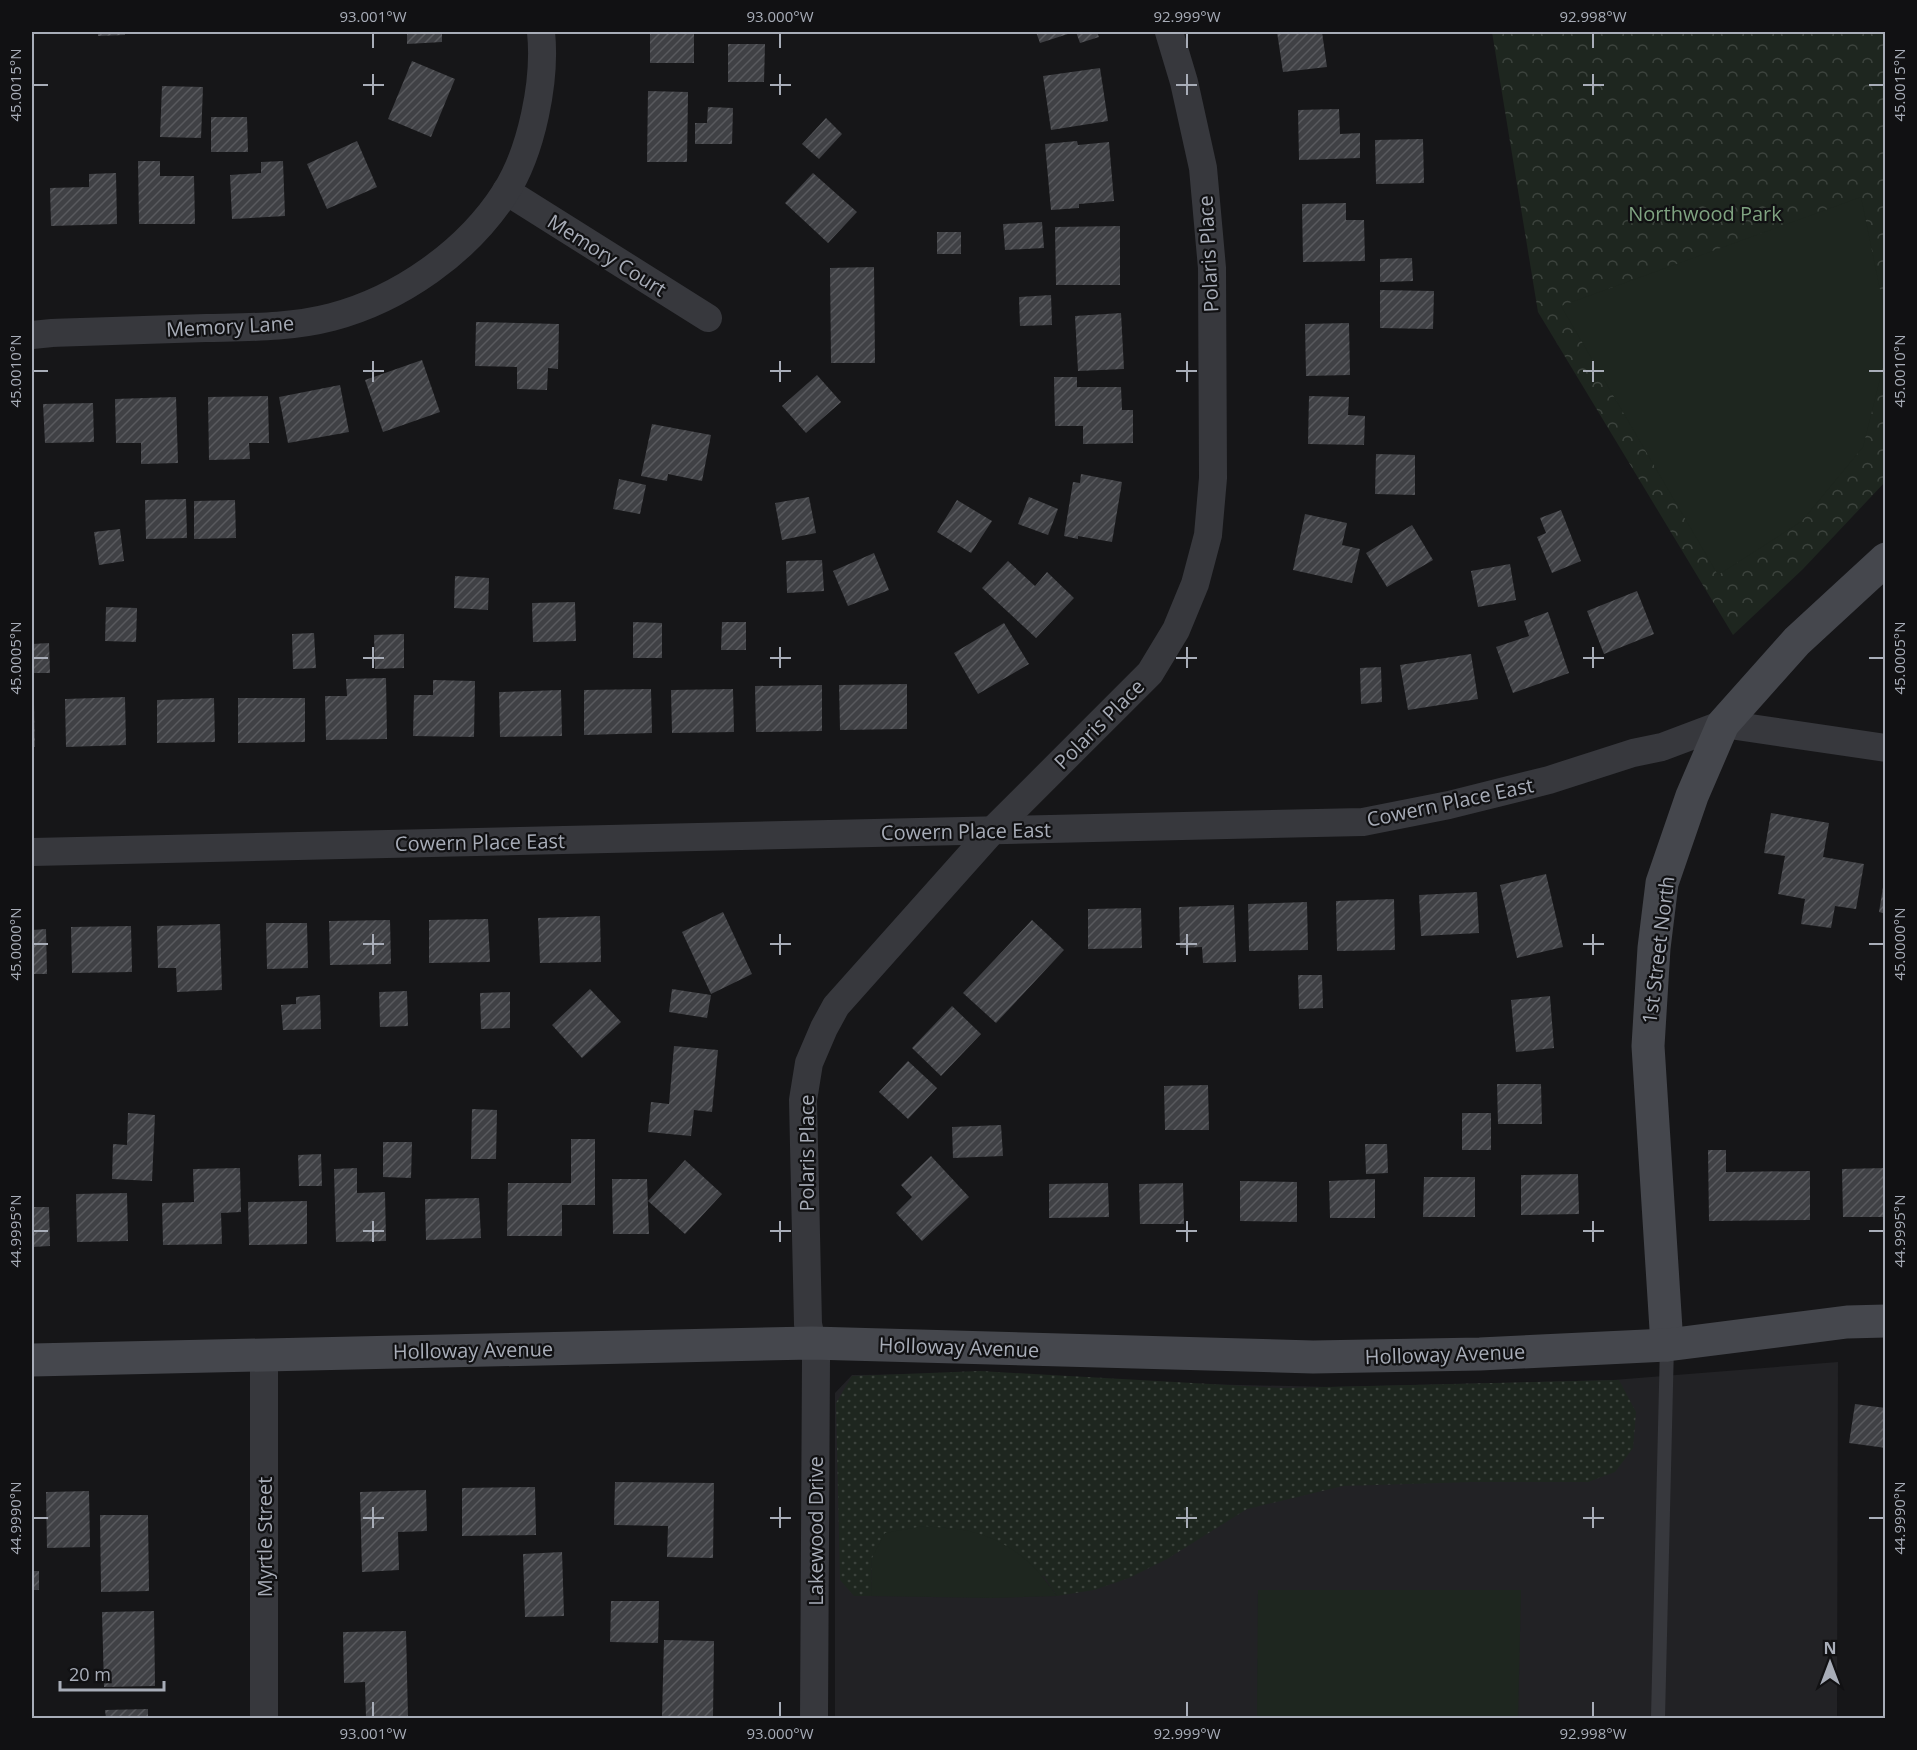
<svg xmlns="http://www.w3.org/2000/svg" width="1917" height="1750" font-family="'Open Sans',sans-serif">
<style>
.built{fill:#222225}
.grass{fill:url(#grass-dots)}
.park{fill:url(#park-crowns)}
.garden{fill:#1e261f}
.building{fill:url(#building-hatch)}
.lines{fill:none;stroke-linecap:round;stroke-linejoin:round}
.lane{stroke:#37383d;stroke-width:14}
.street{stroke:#37383d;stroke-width:28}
.secondary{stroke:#45474d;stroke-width:33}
.ticks{fill:none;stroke:#a8adb8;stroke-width:2}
.labels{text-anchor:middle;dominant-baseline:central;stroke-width:4.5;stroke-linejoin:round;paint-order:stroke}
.park-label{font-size:20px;fill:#7fa381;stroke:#111113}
.street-label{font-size:20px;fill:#a8adb8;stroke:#111113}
.neatline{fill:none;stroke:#a8adb8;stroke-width:2}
.ticks-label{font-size:15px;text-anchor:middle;fill:#a8adb8}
</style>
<defs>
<pattern id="grass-dots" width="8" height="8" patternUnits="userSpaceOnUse" patternTransform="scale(1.5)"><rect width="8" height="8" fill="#1e261f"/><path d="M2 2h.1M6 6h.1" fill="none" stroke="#3c433d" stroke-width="1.8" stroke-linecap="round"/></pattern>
<pattern id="park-crowns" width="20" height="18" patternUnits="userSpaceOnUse" patternTransform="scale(1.5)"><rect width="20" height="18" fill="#1e261f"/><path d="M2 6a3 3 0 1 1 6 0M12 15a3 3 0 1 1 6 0" fill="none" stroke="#3c433d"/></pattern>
<pattern id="building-hatch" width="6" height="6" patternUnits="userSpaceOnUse" patternTransform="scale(1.5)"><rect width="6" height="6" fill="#404145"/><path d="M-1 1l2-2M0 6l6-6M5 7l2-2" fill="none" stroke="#595a5e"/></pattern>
</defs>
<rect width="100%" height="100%" fill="#161618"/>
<!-- built -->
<path class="built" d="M1838,1362L1837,1718H835V1393L852,1375L950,1374L1158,1383L1331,1387L1613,1380Z"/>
<!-- grass -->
<path class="grass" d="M980,1371L1282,1388L1619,1380L1636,1412L1633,1448L1615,1472L1588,1482H1472L1343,1486L1247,1509L1167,1559L1129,1578L1094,1590L1057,1596L1044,1576L872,1558L871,1596H854L840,1580L836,1403L852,1376Z"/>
<!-- park -->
<path class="park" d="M1492,32H1885V482L1803,569L1733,635L1538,312Z"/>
<!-- garden -->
<g class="garden">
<path d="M1861,197L1886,319L1885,359L1863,447L1802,521L1718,575L1561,306Z"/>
<path d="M924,1526C941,1528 960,1528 976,1533C1013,1544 1035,1564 1057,1596L991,1598L871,1596L872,1558L885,1533Z"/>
<path d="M1258,1590H1521L1518,1718H1257Z"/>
</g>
<!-- building -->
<g class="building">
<path d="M98,32H125V35L98,36Z"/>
<path d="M407,32H442V42L407,44Z"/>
<rect x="650" y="32" width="44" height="31"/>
<path d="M1036,32H1074L1040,43Z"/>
<path d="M1076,32H1097L1099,37L1080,43Z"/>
<path d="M1277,32H1322L1327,67L1283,72Z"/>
<path d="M728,44H765L764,82H728Z"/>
<path d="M412,61L455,79L431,137L388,119Z"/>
<path d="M1100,68L1108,121L1051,130L1043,76Z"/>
<path d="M162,86L203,87L201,138L160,137Z"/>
<path d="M648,91L688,92L687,162H647Z"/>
<path d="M708,107L733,108L732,144H695V123H707Z"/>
<path d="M1339,109L1340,134L1360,133V158L1299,160L1298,110Z"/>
<path d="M211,117H247L248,152H211Z"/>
<path d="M826,118L842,134L819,159L802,144Z"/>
<path d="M1423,139L1424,183L1376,184L1375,140Z"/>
<path d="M357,141L377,187L327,209L307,164Z"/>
<path d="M1077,141L1078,145L1109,142L1114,201L1079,204V208L1051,210L1045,144Z"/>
<path d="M138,161H160V176H194L195,224H139Z"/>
<path d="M283,161L285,216L232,219L230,175L261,173V162Z"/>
<path d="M116,173L117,224L51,226L50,188L89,187V174Z"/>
<path d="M813,173L857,212L828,243L785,203Z"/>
<path d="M1346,203V220H1364L1365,261L1303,262L1302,204Z"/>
<path d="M1042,222L1044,248L1005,250L1003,224Z"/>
<path d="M1120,226V285H1056L1055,227Z"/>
<rect x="937" y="232" width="24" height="22"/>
<path d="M1412,258L1413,281L1380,282V259Z"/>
<path d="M874,267L875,363H831L830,268Z"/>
<path d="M1380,290L1434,291L1433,329L1380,328Z"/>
<path d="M1051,295L1052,325L1020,326L1019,297Z"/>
<path d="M1121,313L1124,369L1078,371L1075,316Z"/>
<path d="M476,322L559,324L558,369L548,368L547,390L517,389V367L475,366Z"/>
<path d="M1349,323L1350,375L1306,376L1305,324Z"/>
<path d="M422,360L440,412L383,432L365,380Z"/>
<path d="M817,375L841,402L806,433L782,406Z"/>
<path d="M1054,377H1077V387H1121L1122,410H1133V443L1083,444V426H1055Z"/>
<path d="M340,385L349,432L288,443L279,397Z"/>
<path d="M268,396L269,443H249L250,459L209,460L208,397Z"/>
<path d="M1309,396L1349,397L1348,415L1365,416L1364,445L1308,444Z"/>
<path d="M176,397L178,463L141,464V443H116L115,399Z"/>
<path d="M93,403L94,442L45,443L43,404Z"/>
<path d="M652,424L711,435L702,481L668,474L667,481L641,476Z"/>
<path d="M1376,454L1415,455V495L1375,494Z"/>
<path d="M1081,474L1122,482L1112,542L1078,536V539L1064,536L1073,482L1080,483Z"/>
<path d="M619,479L646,485L640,514L613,509Z"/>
<path d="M809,497L816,533L782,540L775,503Z"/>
<path d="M1029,497L1058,509L1048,535L1018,524Z"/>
<path d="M186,499L187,538L146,539L145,500Z"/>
<path d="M235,500L236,538L194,539V501Z"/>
<path d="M957,500L992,521L971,553L937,532Z"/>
<path d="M1561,510L1581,561L1552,573L1537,537L1546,533L1540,518Z"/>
<path d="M1305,514L1347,523L1342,545L1360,549L1352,583L1293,570Z"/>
<path d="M1412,525L1433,560L1387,587L1366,553Z"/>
<path d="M120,529L124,561L99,565L94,532Z"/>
<path d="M874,553L889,590L848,606L833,571Z"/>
<path d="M822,560L824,591L787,593L786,561Z"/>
<path d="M1008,561L1035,586L1047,572L1074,598L1036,638L982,588Z"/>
<path d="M1510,564L1516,600L1478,607L1471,571Z"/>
<path d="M455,576L489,578L488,610L454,608Z"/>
<path d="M1637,591L1654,634L1604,654L1587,611Z"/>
<path d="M575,602L576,641L533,642L532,603Z"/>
<path d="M106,607L137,608L136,642L105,641Z"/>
<path d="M1548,612L1569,673L1513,693L1496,647L1529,636L1524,621Z"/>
<path d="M633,622L662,623V658H633Z"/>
<path d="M722,622H746V650H721Z"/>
<path d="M1004,623L1029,664L978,694L954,653Z"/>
<path d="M314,633L316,668L293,669L292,634Z"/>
<path d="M404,634V668L375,669L374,635Z"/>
<path d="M49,643L50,673H32V644Z"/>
<path d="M1471,654L1478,699L1408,710L1400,665Z"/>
<path d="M1381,667L1382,702L1361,704L1360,668Z"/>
<path d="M386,678L387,739L326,740L325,696H347L346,679Z"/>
<path d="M433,680L475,681L474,737L413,736L414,695H433Z"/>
<path d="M907,684V729L840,730L839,685Z"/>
<path d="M822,685V731L756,732L755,686Z"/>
<path d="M651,689L652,733L584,735V690Z"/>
<path d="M733,689L734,732L672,733L671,690Z"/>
<path d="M561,690L562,736L500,737L499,692Z"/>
<path d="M125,697L126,745L66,747L65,699Z"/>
<path d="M214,698L215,742L157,743V700Z"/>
<path d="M238,698H305V742L238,743Z"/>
<path d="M32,704H34L35,747H32Z"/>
<path d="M1771,813L1829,823L1823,857L1864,864L1856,909L1835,906L1831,928L1801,924L1805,899L1778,894L1785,856L1764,853Z"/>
<path d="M1546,874L1563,947L1517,958L1500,885Z"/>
<path d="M1884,881H1886V914L1879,912Z"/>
<path d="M1477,892L1479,933L1421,936L1419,895Z"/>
<path d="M1394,899L1395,950L1337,951L1336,901Z"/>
<path d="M1307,902L1308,950L1249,951L1248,904Z"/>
<path d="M1234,905L1236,962L1203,963L1202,947L1180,948L1179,907Z"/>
<path d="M1141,908L1142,948L1088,949V909Z"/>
<path d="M723,912L752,974L711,994L682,932Z"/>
<path d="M600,916L601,962L540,963L538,918Z"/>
<path d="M488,919L490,962L429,963V920Z"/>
<path d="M390,920L391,964L330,965L329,921Z"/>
<path d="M1032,920L1064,950L996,1023L963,993Z"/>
<path d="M266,923H307L308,968L267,969Z"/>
<path d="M220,924L222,990L177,992L176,968H158L157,926Z"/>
<path d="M131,926L132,972L72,973L71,927Z"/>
<path d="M46,929L47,974H32V930Z"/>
<path d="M1298,975H1322L1323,1008L1299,1009Z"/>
<path d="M590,989L621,1022L582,1058L552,1025Z"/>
<path d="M672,989L711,995L707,1018L669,1012Z"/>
<path d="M407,991L408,1026L380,1027L379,992Z"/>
<path d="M510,992V1028L481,1029L480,993Z"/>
<path d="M320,995L321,1029L283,1030L281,1005L296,1004V997Z"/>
<path d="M1550,996L1554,1048L1516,1052L1511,1000Z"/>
<path d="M952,1006L981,1034L941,1076L912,1048Z"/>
<path d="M674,1046L718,1050L712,1112L694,1110L691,1136L648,1132L651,1102L669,1104Z"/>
<path d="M908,1061L937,1088L908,1119L879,1092Z"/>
<path d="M1497,1084H1541L1542,1124H1498Z"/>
<path d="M1208,1085L1209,1130H1165L1164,1086Z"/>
<path d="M472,1109L497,1110L496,1159H471Z"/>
<path d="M128,1113L155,1115L152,1181L112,1179L113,1144L127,1145Z"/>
<rect x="1462" y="1113" width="29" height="37"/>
<path d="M1001,1125L1003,1156L953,1158L952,1127Z"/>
<path d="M571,1139H595V1205H562V1236H507L508,1183H571Z"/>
<path d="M383,1142H412L411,1178L383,1177Z"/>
<path d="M1365,1144H1387L1388,1173L1366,1174Z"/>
<path d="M1708,1150H1726V1172L1810,1171V1220L1709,1221Z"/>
<path d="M321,1154L322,1186H299L298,1155Z"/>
<path d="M931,1156L969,1197L922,1241L896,1213L912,1197L901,1185Z"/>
<path d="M685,1160L722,1194L685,1234L648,1201Z"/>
<path d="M240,1168L241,1212L221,1213L222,1244L163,1245L162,1203L194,1202L193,1169Z"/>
<path d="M357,1168V1193L385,1192L386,1241L336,1242L334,1169Z"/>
<path d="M1886,1168V1217H1843L1842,1169Z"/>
<path d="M1578,1174L1579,1214L1521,1215V1175Z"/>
<path d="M1424,1177H1475V1217H1423Z"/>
<path d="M612,1179H647L649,1234H613Z"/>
<path d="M1375,1179V1218H1330L1329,1181Z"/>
<path d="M1240,1181L1297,1182V1222L1240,1221Z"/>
<path d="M1108,1183L1109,1217L1049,1218V1184Z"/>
<path d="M1183,1183L1184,1224H1140L1139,1184Z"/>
<path d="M127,1193L128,1241L77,1242L76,1194Z"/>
<path d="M479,1198L481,1238L426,1240L425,1199Z"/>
<path d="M307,1201V1244L249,1245L248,1202Z"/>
<path d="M32,1207H49L50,1246L32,1247Z"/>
<path d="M1855,1404L1886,1408V1448L1849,1443Z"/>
<path d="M615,1482L714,1483L713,1558L667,1557L668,1526L614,1525Z"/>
<path d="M535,1487L536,1535L462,1536V1488Z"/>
<path d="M426,1490L427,1531L398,1532L399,1570L362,1572L360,1492Z"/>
<path d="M89,1491L90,1547L47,1548L46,1492Z"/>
<path d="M100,1515H148L149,1591L101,1592Z"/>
<path d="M562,1552L564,1616L525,1617L523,1554Z"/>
<rect x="32" y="1571" width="7" height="19"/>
<path d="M611,1601H659L658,1643L610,1642Z"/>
<path d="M154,1611L155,1686L104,1687L102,1612Z"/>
<path d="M406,1631L408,1718H366L365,1682L344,1683L343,1632Z"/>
<path d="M664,1640L714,1641L713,1717L662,1716Z"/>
<path d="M148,1709V1718H106L105,1710Z"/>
</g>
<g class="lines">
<!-- lane -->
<path class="lane" d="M1658,1718L1667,1345"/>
<!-- street -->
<g class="street">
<path d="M506,191L708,318"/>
<path d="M32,335L52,333C103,331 154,330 206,328C248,327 290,328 332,317C400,299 467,252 505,193C532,151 546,80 541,32"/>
<path d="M32,852L1363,822L1449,805L1549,780L1633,753L1662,747L1723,724L1886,748"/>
<path d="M264,1718V1355"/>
<path d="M814,1718L816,1359L808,1324L803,1100L809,1063L824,1028L836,1006L993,830L1150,673L1176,630L1195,584L1208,535L1213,478L1212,268L1203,168L1184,82L1169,32"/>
</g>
<!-- secondary -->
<g class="secondary">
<path d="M1667,1345L1648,1046L1654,948L1662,883L1692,796L1723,724L1797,641L1886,559"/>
<path d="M32,1360L812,1343L1313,1357L1480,1354L1667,1345L1847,1322L1886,1321"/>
</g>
</g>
<!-- ticks -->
<path class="ticks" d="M373,33V48M780,33V48M1187,33V48M1593,33V48M373,74V95M780,74V95M1187,74V95M1593,74V95M33,85H48M363,85H384M770,85H791M1176,85H1197M1583,85H1604M1869,85H1884M373,361V382M780,361V382M1187,361V382M1593,361V382M33,371H48M363,371H384M770,371H791M1176,371H1197M1583,371H1604M1869,371H1884M373,647V668M780,647V668M1187,647V668M1593,647V668M33,658H48M363,658H384M770,658H791M1176,658H1197M1583,658H1604M1869,658H1884M373,934V955M780,934V955M1187,934V955M1593,934V955M33,944H48M363,944H384M770,944H791M1176,944H1197M1583,944H1604M1869,944H1884M373,1221V1242M780,1221V1242M1187,1221V1242M1593,1221V1242M33,1231H48M363,1231H384M770,1231H791M1176,1231H1197M1583,1231H1604M1869,1231H1884M373,1507V1528M780,1507V1528M1187,1507V1528M1593,1507V1528M33,1518H48M363,1518H384M770,1518H791M1176,1518H1197M1583,1518H1604M1869,1518H1884M373,1702V1717M780,1702V1717M1187,1702V1717M1593,1702V1717"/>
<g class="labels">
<!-- park labels -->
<g class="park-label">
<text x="1705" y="213">Northwood Park</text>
</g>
<!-- street labels -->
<g class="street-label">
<text transform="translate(1208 254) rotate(-93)">Polaris Place</text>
<text transform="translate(607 255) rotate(32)">Memory Court</text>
<text transform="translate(230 326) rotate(-3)">Memory Lane</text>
<text transform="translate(1099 724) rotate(-45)">Polaris Place</text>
<text transform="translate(1450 802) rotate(-12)">Cowern Place East</text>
<text transform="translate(966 831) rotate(-1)">Cowern Place East</text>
<text transform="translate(480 842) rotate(-1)">Cowern Place East</text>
<text transform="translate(1658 950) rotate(-83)">1st Street North</text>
<text transform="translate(806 1153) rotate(-90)">Polaris Place</text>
<text transform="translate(959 1347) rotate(2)">Holloway Avenue</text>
<text transform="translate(473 1350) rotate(-1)">Holloway Avenue</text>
<text transform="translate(1445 1354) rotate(-2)">Holloway Avenue</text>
<text transform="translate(815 1531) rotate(-90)">Lakewood Drive</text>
<text transform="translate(264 1537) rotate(-90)">Myrtle Street</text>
</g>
</g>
<!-- border -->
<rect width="1917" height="1750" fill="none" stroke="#111113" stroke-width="66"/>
<!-- north arrow -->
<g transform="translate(1830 1663)" stroke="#111113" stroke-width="4.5" paint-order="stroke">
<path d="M0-4.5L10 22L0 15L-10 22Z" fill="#a8adb8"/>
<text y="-9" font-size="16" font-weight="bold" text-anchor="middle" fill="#a8adb8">N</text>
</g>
<!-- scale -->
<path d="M60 1681v9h104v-9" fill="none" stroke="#a8adb8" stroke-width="3"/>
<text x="69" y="1681" font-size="18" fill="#a8adb8" stroke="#111113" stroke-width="4.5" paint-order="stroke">20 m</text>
<rect x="33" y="33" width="1851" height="1684" class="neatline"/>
<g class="ticks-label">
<text x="373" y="22">93.001°W</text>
<text x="780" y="22">93.000°W</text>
<text x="1187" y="22">92.999°W</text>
<text x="1593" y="22">92.998°W</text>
<text transform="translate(16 85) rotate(-90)" y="5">45.0015°N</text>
<text transform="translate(1900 85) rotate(-90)" y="5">45.0015°N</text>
<text transform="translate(16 371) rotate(-90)" y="5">45.0010°N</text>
<text transform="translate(1900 371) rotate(-90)" y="5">45.0010°N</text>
<text transform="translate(16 658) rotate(-90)" y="5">45.0005°N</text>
<text transform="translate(1900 658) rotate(-90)" y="5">45.0005°N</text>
<text transform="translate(16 944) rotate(-90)" y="5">45.0000°N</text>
<text transform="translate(1900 944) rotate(-90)" y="5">45.0000°N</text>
<text transform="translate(16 1231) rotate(-90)" y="5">44.9995°N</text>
<text transform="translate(1900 1231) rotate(-90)" y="5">44.9995°N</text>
<text transform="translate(16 1518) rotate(-90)" y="5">44.9990°N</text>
<text transform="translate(1900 1518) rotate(-90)" y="5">44.9990°N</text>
<text x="373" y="1739">93.001°W</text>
<text x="780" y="1739">93.000°W</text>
<text x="1187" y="1739">92.999°W</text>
<text x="1593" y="1739">92.998°W</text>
</g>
</svg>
